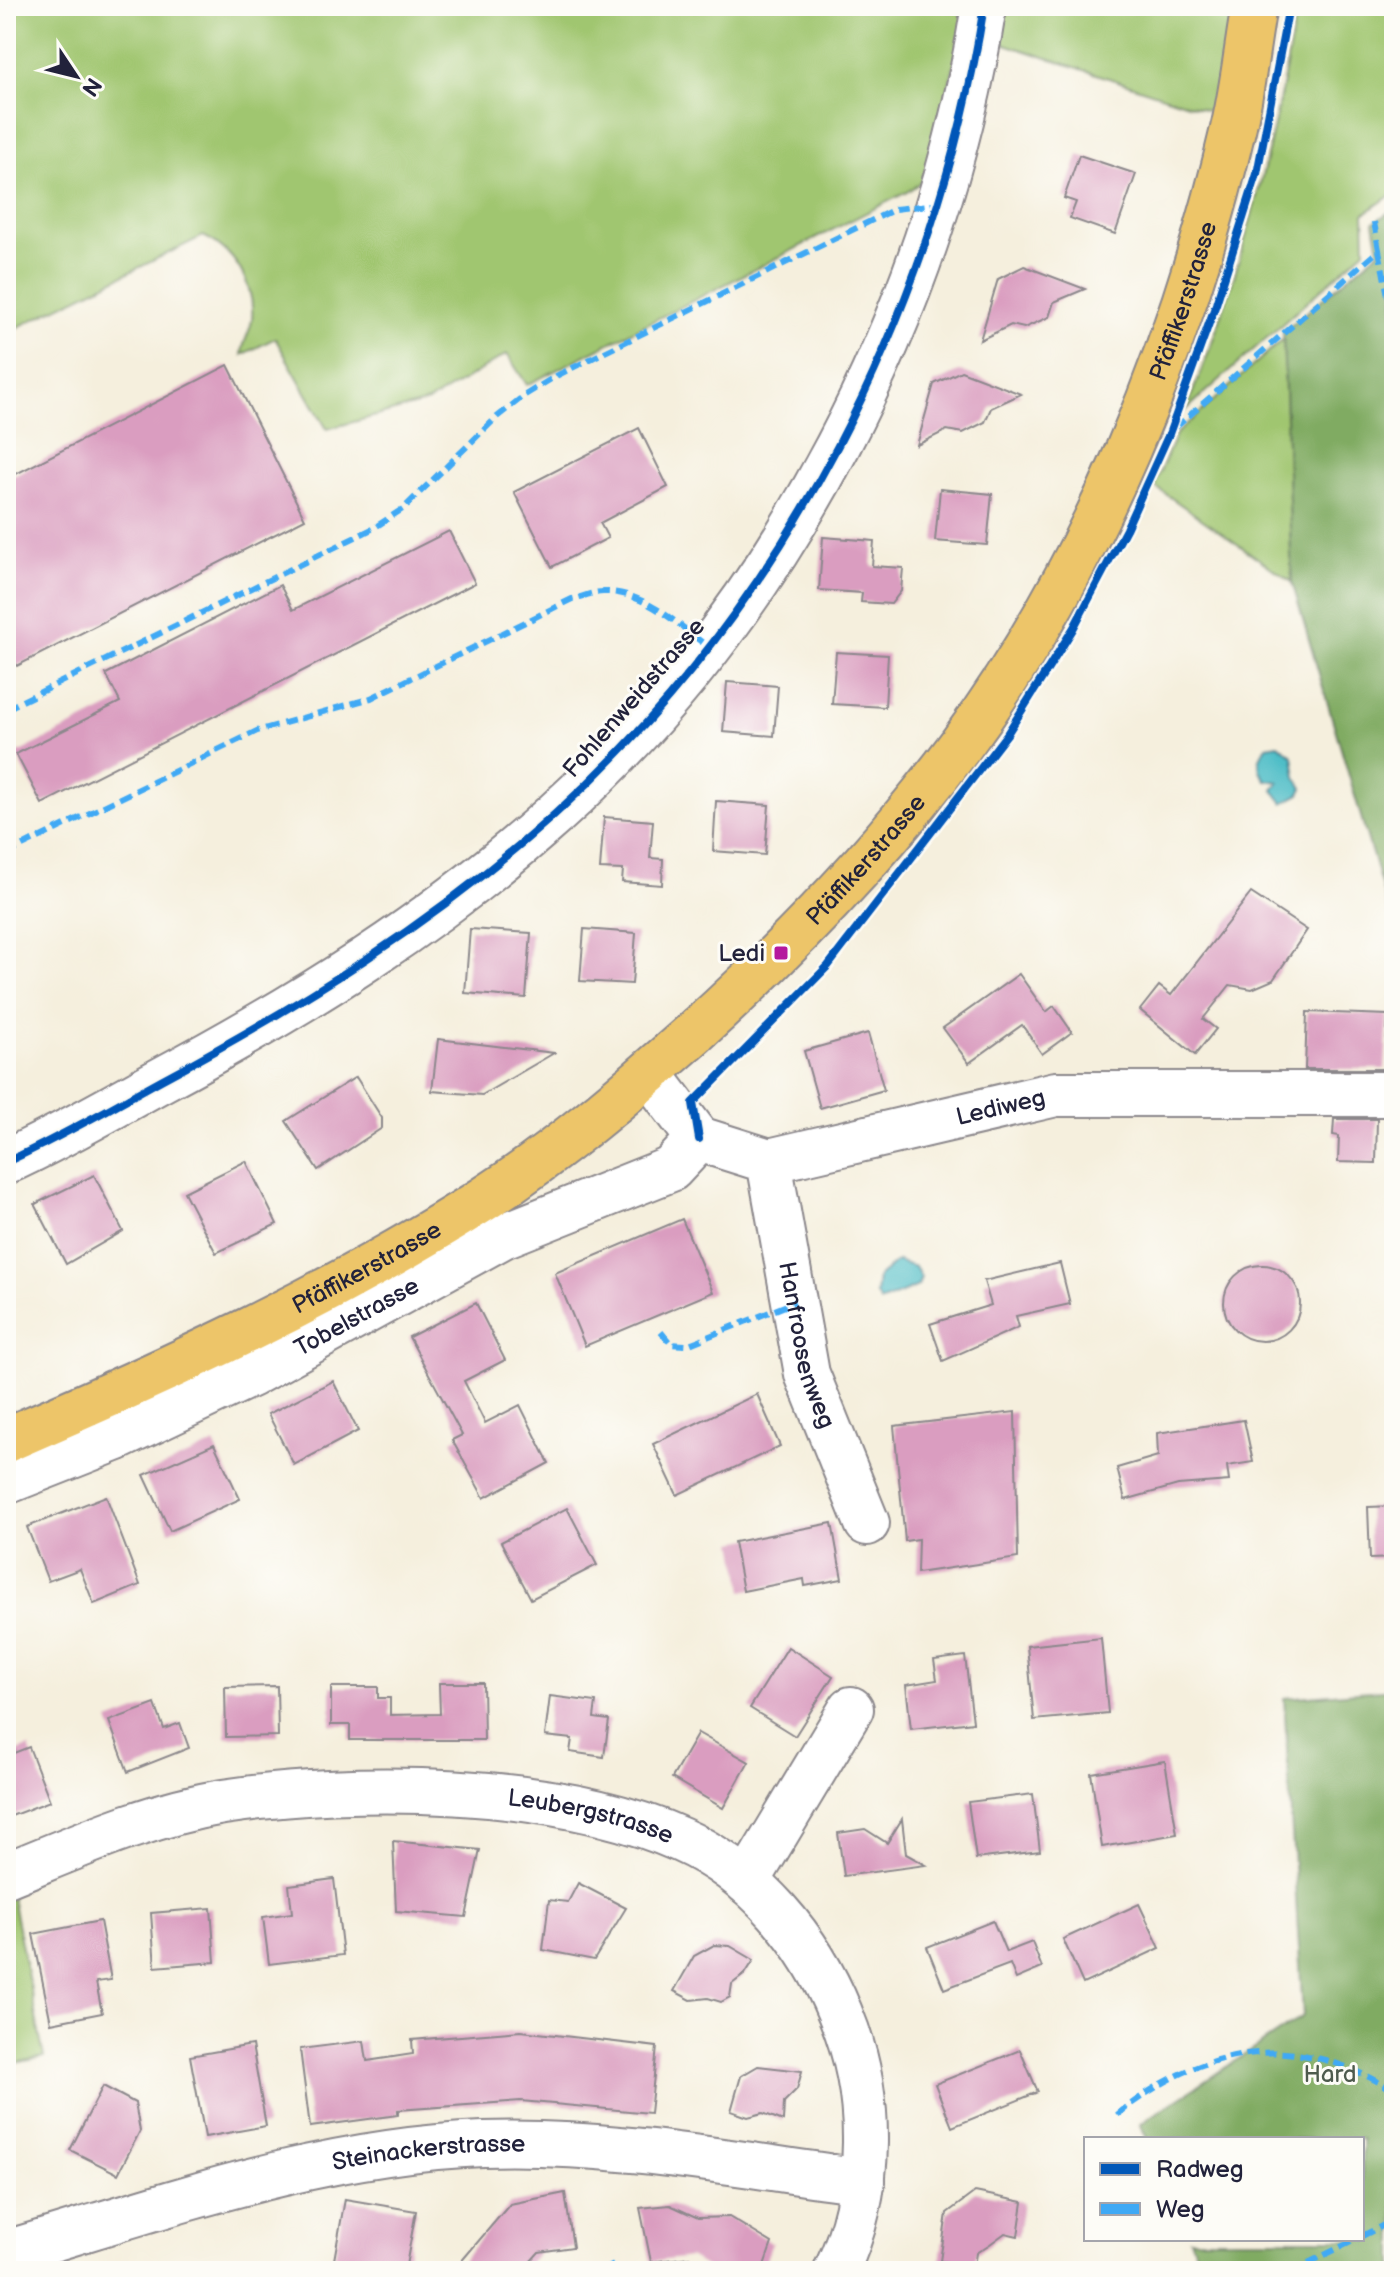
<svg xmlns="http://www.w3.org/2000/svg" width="1400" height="2277" font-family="'Balsamiq Sans',sans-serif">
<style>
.green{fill:#a0c670;stroke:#617456;stroke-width:2}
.forest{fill:#80ab62;stroke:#51664e;stroke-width:2}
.water{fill:#50bec7;stroke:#397081;stroke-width:2}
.building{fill:#da9dc0}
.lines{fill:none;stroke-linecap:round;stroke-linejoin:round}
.minor-casing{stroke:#8c888c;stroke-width:48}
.major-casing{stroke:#8c888c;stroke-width:48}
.minor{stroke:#fff;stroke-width:44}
.major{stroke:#edc569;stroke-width:44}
.quiet{stroke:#3fa9f5;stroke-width:6;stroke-dasharray:12 6;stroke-linecap:butt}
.cycleway-casing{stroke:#fdfcf7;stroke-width:13}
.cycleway{stroke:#0057b8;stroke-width:8}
.poi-dot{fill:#b5179e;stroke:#fdfcf7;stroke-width:3}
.labels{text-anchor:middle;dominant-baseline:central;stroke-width:6;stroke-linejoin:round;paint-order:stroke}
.street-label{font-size:24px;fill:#22223b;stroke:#fdfcf7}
.poi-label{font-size:24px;fill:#22223b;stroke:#fdfcf7;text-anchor:end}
.park-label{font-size:24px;fill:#4e5b4e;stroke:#fdfcf7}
</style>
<rect width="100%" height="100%" fill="#fdfcf7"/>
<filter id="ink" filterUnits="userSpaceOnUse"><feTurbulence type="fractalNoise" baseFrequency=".0125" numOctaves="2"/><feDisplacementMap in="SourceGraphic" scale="16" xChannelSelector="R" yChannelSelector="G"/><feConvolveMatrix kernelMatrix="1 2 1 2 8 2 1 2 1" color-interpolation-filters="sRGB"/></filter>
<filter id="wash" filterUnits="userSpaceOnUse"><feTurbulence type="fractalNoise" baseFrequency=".006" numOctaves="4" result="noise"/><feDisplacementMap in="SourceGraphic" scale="32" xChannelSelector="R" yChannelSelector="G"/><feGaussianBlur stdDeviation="1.8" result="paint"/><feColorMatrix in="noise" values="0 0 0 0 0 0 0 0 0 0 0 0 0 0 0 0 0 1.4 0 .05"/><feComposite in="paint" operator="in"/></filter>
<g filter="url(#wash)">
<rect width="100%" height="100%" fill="#f5efdd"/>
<!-- green -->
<g class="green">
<path d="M6,6H969L926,178L907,192L527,385L507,354L428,402L327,429L275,338L242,355C242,343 251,331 252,319C255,283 233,249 203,236L6,333Z"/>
<path d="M999,6H1235L1218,114L993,40Z"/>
<path d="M1297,6H1394V193L1364,214L1365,250L1185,411C1240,282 1274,144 1297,6Z"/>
<path d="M1283,339L1292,582L1154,486L1176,434Z"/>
<path d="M10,1888L44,2057L6,2065V1890Z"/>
</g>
<!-- forest -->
<g class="forest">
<path d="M1394,209V929L1292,582L1283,332L1379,251L1374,222Z"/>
<path d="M1394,1689V2271H1204L1190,2239H1362V2139H1147L1140,2124L1303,2016L1284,1698Z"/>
</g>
<!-- water -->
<g class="water">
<path d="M1278,744L1293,756L1296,777L1303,788L1300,794L1283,803L1273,790L1279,782L1266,780C1256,768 1257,759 1267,746Z"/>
<path d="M897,1261L915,1267L921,1277L918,1286L880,1302L876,1295L878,1277Z"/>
</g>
<g id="blocks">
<!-- building -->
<g class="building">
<path d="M1079,155L1136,174L1115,234L1070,218L1076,202L1064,198Z"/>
<path d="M1024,266L1085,289L1054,302L1049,317L1024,328L1011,325L980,340L998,279Z"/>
<path d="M228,365L305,519L17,666L6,645V479Z"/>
<path d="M961,371L1021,394L991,408L985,422L963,433L947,430L917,445L934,384Z"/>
<path d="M639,428L668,487L600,523L608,538L552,567L514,492Z"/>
<path d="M940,489L992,494L987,545L935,541Z"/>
<path d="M449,531L475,583L42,804L16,754L120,702L106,674L280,585L293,610Z"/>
<path d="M823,537L874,541L872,566L903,568L901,591L891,604L861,602L862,593L819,590Z"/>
<path d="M836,652L888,655L885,707L832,704Z"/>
<path d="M727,682L778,686L774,736L723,732Z"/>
<path d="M716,801L769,805L765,855L713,851Z"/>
<path d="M604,817L653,821L650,858L663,859L662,885L622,882L623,870L600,869Z"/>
<path d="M1251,893L1307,930L1273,980L1252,989L1230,985L1203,1019L1216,1029L1195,1055L1140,1010L1159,986L1171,995Z"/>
<path d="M470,929L531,933L526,998L465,993Z"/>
<path d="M584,929L636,933L632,984L580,981Z"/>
<path d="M1019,974L1046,1012L1054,1006L1072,1032L1042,1054L1022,1025L969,1063L943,1028Z"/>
<path d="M1307,1012L1388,1015L1385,1069H1305Z"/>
<path d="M868,1033L884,1090L820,1108L804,1051Z"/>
<path d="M438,1039L554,1053L482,1095L432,1091Z"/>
<path d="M356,1077L382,1118V1128L318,1170L286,1121Z"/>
<path d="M1334,1119H1377L1376,1163L1338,1162L1339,1136L1333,1135Z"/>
<path d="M246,1161L277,1224L216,1253L184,1192Z"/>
<path d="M94,1175L123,1231L66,1264L35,1204Z"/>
<path d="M682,1219L713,1292L585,1346L555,1273Z"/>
<path d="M1060,1263L1070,1304L1016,1316L1019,1327L943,1361L930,1324L991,1305L984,1281Z"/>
<circle cx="1262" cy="1303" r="38"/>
<path d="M476,1303L505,1360L464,1381L485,1423L520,1405L549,1463L484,1498L452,1440L462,1435L409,1337Z"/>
<path d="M333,1381L358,1431L294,1465L268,1414Z"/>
<path d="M757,1394L780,1446L677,1495L653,1444Z"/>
<path d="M1015,1412L1018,1558L917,1573L918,1539L905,1541L894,1426Z"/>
<path d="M1244,1420L1253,1462L1227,1466L1229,1481L1178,1485L1125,1500L1117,1468L1158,1456L1157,1433Z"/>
<path d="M214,1444L240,1499L170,1531L144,1475Z"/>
<path d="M106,1496L140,1585L94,1604L80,1569L48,1581L27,1527Z"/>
<path d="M1394,1506V1558L1370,1559L1368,1507Z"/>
<path d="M567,1508L597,1565L531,1599L501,1542Z"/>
<path d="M832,1523L842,1579L805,1586L804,1579L743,1591L734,1542Z"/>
<path d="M1101,1638L1108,1713L1034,1720L1027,1646Z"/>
<path d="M788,1647L833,1676L795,1736L750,1708Z"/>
<path d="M965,1656L973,1722L911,1729L906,1685L937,1680L934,1660Z"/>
<path d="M439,1683H483L484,1740H350V1725H331V1687H378V1698H390V1715L440,1714Z"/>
<path d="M277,1686L278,1736L226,1737L225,1687Z"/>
<path d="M550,1696L596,1702L594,1718L609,1720L604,1757L570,1752L572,1739L545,1736Z"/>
<path d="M155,1704L164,1729L180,1723L189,1748L128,1772L109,1721Z"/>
<path d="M698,1733L749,1762L723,1808L672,1778Z"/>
<path d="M29,1747L50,1801L6,1818V1756Z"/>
<path d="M1165,1761L1177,1834L1102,1847L1091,1773Z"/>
<path d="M1033,1794L1040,1851L976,1859L968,1802Z"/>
<path d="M902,1819L906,1854L926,1865L844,1876L838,1833L865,1829L887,1843Z"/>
<path d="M393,1841L480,1850L466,1917L396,1911Z"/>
<path d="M334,1879L343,1955L269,1964L263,1917L292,1913L289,1885Z"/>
<path d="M578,1883L626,1908L594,1960L543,1950L549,1900L568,1902Z"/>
<path d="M1139,1904L1160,1948L1083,1984L1063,1939Z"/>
<path d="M211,1908L215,1962L155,1967L151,1913Z"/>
<path d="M100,1921L111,1980L96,1982L102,2013L51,2023L33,1934Z"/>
<path d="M993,1921L1006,1952L1032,1942L1042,1968L1016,1979L1010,1964L944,1989L927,1947Z"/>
<path d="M714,1945L730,1946L754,1960L745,1974L732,1984L730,1997L721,2002L708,1998L691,2000L674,1991L694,1956Z"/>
<path d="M521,2031L657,2047L650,2113L521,2101L398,2110V2115L310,2127L300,2049L364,2041L367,2061L413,2054L412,2040Z"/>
<path d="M252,2045L266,2126L205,2137L190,2056Z"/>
<path d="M1020,2050L1038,2092L952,2127L935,2084Z"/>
<path d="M758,2066L802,2071L797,2089L784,2102L783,2121L763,2113L748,2117L731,2111L741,2076Z"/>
<path d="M103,2086L135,2103L140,2131L118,2174L70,2150Z"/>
<path d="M975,2192L1023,2202L1018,2236L1005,2233L990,2244L976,2253L974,2266L940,2261L947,2213Z"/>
<path d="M565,2193L573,2247L539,2252L522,2271H453L510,2204Z"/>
<path d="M345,2199L416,2211L405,2271H332Z"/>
<path d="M670,2205L698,2218L729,2217L772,2243L762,2271H713L690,2257L651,2262L640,2208Z"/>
</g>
</g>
</g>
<g filter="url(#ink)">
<use href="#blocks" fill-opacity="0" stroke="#8c888c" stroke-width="2"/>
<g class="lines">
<defs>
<g id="minor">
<path id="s1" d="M649,1073L699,1139L769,1161L1056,1094H1394"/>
<path id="s2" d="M769,1161L807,1374L867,1523"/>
<path d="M6,1162C59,1138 110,1108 161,1080C303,1004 435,922 555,814C784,608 937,308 984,6"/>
<path id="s3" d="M6,1482L115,1439L252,1374L503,1236L671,1169L699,1139"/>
<path id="s4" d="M6,1875C76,1847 148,1814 223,1802C356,1782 557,1784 681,1840C755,1873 810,1939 840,2013C874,2094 874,2192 836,2271"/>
<path d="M747,1882L851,1709"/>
<path id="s5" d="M6,2253C162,2207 319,2150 483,2144C610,2140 737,2164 863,2181"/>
</g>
<g id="major">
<path id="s6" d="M6,1440C169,1370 331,1296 481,1201C558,1152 626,1093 694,1033C791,946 882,851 960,746C1094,564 1183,344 1234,125C1243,86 1247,45 1254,6"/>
</g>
</defs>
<!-- minor casing -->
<use href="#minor" class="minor-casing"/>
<!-- major casing -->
<use href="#major" class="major-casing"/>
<!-- minor -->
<use href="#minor" class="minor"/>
<!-- major -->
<use href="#major" class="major"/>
<!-- quiet -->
<g class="quiet">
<path d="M1379,250L1394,326"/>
<path d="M1175,428L1379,250L1374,222"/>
<path d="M6,709L374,528L404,508L497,417L525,395L556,376L895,209L938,204"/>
<path d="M6,854L257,731L371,698L572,599C582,597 593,592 603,592C642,590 679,625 708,647"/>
<path d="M661,1332L671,1344L687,1345L795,1302"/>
<path d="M1117,2115C1204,2044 1296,2030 1394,2091"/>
<path d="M1362,2236L1394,2220"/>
<path d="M603,2271L614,2265L625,2271"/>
<path d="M1292,2271L1357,2239"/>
</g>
<defs>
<g id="cycleway">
<path d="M699,1139L693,1103L828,966L1007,734L1073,629L1126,529L1169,434L1216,304L1257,174L1289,6"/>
<path d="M6,1162C59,1138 110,1108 161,1080C303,1004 435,922 555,814C784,608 937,308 984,6"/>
</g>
</defs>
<!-- cycleway casing -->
<use href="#cycleway" class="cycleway-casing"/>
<!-- cycleway -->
<use href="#cycleway" class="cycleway"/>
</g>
</g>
<!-- markers -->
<rect class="poi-dot" x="773" y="945" width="16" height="16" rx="4"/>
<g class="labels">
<!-- street labels -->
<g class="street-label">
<text stroke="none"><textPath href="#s6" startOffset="1696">Pfäffikerstrasse</textPath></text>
<text transform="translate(634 698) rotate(-49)">Fohlenweidstrasse</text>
<text stroke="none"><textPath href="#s6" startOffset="1048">Pfäffikerstrasse</textPath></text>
<text stroke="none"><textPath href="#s1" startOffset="394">Lediweg</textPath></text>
<text stroke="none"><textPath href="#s6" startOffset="400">Pfäffikerstrasse</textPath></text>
<text stroke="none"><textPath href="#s3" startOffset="388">Tobelstrasse</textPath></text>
<text stroke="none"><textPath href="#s2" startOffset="188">Hanfroosenweg</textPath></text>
<text stroke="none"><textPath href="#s4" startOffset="600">Leubergstrasse</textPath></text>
<text stroke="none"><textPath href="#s5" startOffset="436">Steinackerstrasse</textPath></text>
</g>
<!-- poi labels -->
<g class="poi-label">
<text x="765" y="953">Ledi</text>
</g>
<!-- park labels -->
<g class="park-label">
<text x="1330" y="2074">Hard</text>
</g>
</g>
<!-- margin -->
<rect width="1400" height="2277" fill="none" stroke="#fdfcf7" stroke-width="32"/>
<!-- legend -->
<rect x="1084" y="2137" width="280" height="104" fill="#fdfcf7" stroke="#a5a5ac" stroke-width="2"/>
<rect x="1100" y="2163" width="40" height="12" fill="#0057b8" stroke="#a5a5ac" stroke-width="2"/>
<text x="1156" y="2177" font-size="24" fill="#22223b">Radweg</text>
<rect x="1100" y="2203" width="40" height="12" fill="#3fa9f5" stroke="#a5a5ac" stroke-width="2"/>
<text x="1156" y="2217" font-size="24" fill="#22223b">Weg</text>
<!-- north arrow -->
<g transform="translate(76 76) rotate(125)" stroke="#fdfcf7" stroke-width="6" paint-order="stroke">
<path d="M0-6L14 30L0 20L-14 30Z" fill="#22223b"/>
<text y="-12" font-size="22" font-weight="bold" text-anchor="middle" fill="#22223b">N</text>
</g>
</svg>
